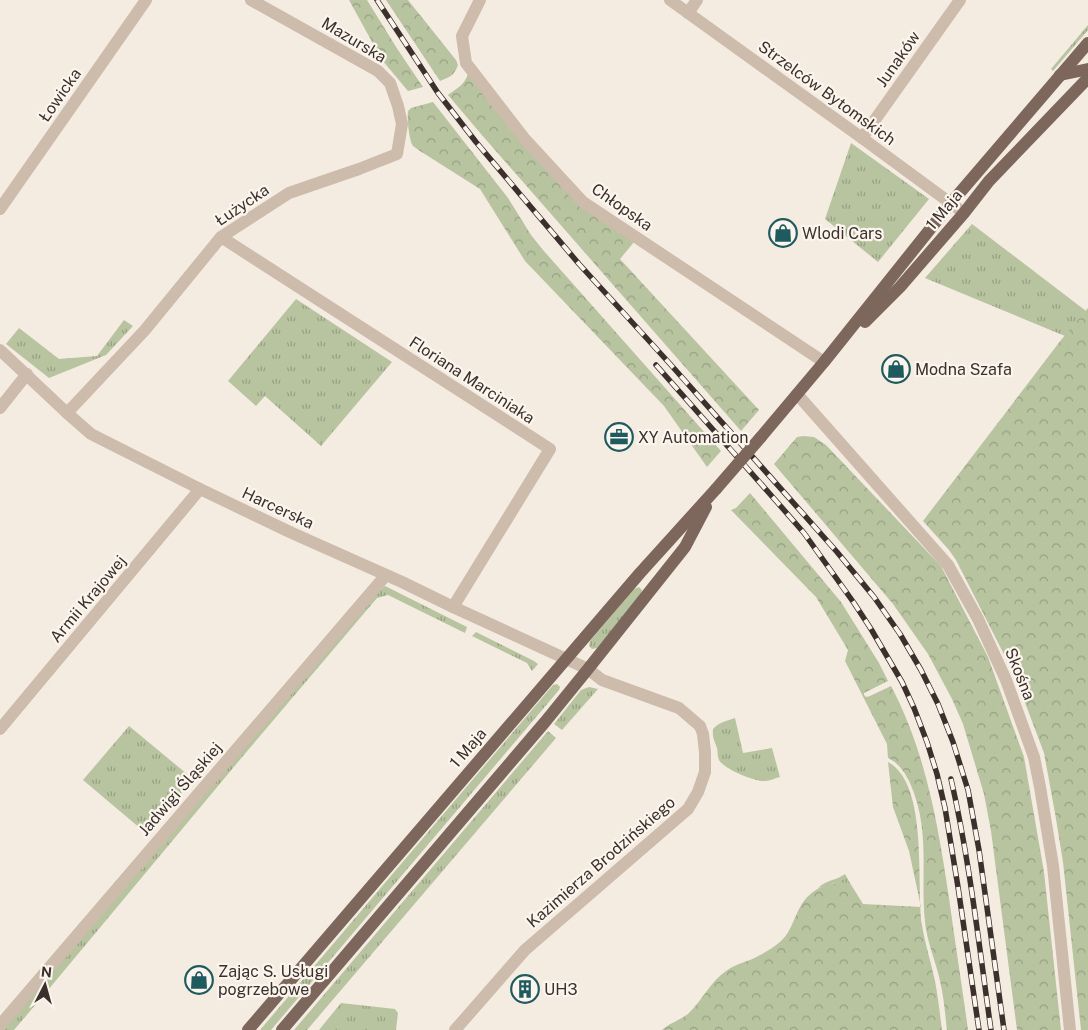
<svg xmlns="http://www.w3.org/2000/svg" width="1088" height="1030" font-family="'Public Sans',sans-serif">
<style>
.grass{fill:url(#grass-tufts)}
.forest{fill:url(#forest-crowns)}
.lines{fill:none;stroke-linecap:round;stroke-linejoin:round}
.minor{stroke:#cdbbac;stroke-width:12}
.major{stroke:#7d675c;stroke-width:12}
.rail-casing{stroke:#3b302b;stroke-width:5.5}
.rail{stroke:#fbf5ee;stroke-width:4;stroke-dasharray:11;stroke-linecap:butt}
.major-bridge{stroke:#7d675c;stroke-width:12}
.labels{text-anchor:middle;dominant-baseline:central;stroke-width:4.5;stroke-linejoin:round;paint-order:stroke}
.street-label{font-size:16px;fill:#3b302b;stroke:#fbf5ee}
.poi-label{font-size:16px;fill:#3b302b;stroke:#fbf5ee;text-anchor:start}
</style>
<defs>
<pattern id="grass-tufts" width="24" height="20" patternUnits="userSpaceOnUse" patternTransform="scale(1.25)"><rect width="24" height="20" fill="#b8c4a0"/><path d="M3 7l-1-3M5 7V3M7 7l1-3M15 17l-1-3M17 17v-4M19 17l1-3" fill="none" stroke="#97a083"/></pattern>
<pattern id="forest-crowns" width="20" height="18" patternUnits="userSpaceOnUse" patternTransform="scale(1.25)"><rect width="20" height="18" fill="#b8c4a0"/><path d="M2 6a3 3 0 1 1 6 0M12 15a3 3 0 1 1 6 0" fill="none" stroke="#97a083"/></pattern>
</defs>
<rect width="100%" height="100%" fill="#f4ebe1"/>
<!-- grass -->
<g class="grass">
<path d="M1088,25V30L1053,71L1051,69Z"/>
<path d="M851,143L929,199L878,262L825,219Z"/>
<path d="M972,224L1086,311L1065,336L925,278Z"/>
<path d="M296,299L392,362L321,446L265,396L256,406L228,381Z"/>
<path d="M124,320L133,326L106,355L49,378L6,344L19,328L59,359L97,356Z"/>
<path d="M385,586L467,627L465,633L388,595L377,598L243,756L48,990L14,1030H3L374,595Z"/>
<path d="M639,587L642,590L641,594L597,648L592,649L589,646L590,641L634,589Z"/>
<path d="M476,632L534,661L538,664L532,671L527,663L472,636Z"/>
<path d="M557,684L560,687L559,690L271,1030H260L553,685Z"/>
<path d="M589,687L598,689L562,730L554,724L581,690Z"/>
<path d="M735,718L743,753L772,748L780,777C775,778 770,781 765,781C755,782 724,769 719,760C717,756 718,752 717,748C715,741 712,738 713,729C719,722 727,721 735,718Z"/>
<path d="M129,726L193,779L147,834L83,780Z"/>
<path d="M548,731L556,738L307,1030H294Z"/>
<path d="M845,874L850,883H835L818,888C828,879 835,881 845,874Z"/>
<path d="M341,1003L395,1009L398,1013L396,1030H319Z"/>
</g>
<!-- forest -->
<g class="forest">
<path d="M349,0H367L398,50L423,87L408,91L382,60Z"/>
<path d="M386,0H408L456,60L458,65C454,76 450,77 440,81Z"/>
<path d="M468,73L522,142L634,242L620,259L759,410L741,431L481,134L448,95C456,89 466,84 468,73Z"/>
<path d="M433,102L508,198L531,235L543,250L721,451L707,467L664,406L525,261L480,189L420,151C418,149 415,148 413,146C409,141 407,118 408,111L411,108Z"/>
<path d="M1088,308V1030H1081L1063,862L1055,813L1044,753L1015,676L956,560L949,550L923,521L1061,340Z"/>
<path d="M803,436L814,437L826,445L941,566L988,657L1024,757L1044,872L1061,1030H1017L991,831L984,794L963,724L952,699L928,654L893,604L774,464L797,437Z"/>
<path d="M750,493L841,602L879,663L888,681L864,693V695L866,697L870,696L891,686C926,752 938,825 949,898C955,942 962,986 968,1030H947C945,1014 944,997 940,981C936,962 927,942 925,922C920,874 931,830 910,783C905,773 899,763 888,758L887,744L845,661L848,650L816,597L731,510L736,508Z"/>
<path d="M888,762C929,784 916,885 922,925C925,944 931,962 935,981C938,997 940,1014 942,1030H662C670,1023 680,1020 688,1014C702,1001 710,982 726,971C733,966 739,964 747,961C758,957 770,950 780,942C796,928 794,906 813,892C823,884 837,882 850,883L863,904L921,907L909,851L893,807Z"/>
</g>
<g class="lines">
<!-- minor -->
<g class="minor">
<path d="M480,0L462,36L466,63L524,138L583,202L824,362"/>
<path d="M670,0L862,138L964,213"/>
<path d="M688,13L697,0"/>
<path d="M862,138L960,0"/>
<path d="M0,209L146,0"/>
<path d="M221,237L550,449L453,607"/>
<path d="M0,350L67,413L91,434L200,489L292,533L402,582L453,607L588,669L602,680L679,708L700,726L703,734L705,752V772L698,792L688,809L525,950L455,1030"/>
<path d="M797,394L948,565L978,619L1006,680L1034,757L1040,787L1053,866L1070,1030"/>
<path d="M0,408L27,374"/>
<path d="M67,413L145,330L221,237L289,193L359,169L397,154L402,124L398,106L390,83L378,71L251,0"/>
<path d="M0,729L200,489"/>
<path d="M0,1025L386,575"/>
</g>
<!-- major -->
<g class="major">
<path d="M1060,75L1088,69"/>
<path d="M865,322L900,287L964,213L989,181L1088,78"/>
<path d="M761,437L824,362L951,203L1088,43"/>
<path d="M248,1030L640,573L716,489"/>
<path d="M282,1030L545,722L588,669L685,547L706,507"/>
</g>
<defs>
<g id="rail">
<path d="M377,0L438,93L476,142L579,264L671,365L837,552L874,597L900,634L921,670L938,704L953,742L968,790L979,850L1004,1030"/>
<path d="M656,365L777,502L804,533L854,603L871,629L902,682L914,708L927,742L937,774L945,808L958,887L979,1030"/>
<path d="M951,779C970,862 979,946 991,1030"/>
</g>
</defs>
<!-- rail casing -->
<use href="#rail" class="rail-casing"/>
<!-- rail -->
<use href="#rail" class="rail"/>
<!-- major-bridge -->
<path class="major-bridge" d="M716,489L761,437"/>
</g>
<!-- icons -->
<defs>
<symbol id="shop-ring" viewBox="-11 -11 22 22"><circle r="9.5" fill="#fbf5ee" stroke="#1f5a5e" stroke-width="1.5"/><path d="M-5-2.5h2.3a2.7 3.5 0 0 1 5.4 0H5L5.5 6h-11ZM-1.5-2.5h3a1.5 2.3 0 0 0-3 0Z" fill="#1f5a5e"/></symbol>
<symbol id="office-ring" viewBox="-11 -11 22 22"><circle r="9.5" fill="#fbf5ee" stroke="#1f5a5e" stroke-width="1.5"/><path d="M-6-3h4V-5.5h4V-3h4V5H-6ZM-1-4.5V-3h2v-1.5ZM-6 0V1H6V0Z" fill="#1f5a5e"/></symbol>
<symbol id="building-ring" viewBox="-11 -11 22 22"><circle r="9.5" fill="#fbf5ee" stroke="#1f5a5e" stroke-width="1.5"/><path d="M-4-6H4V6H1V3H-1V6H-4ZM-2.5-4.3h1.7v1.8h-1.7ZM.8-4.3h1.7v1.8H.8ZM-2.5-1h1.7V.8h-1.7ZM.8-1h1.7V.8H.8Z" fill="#1f5a5e"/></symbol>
</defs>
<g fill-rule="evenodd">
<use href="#shop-ring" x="767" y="217" width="32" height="32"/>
<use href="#shop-ring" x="880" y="353" width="32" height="32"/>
<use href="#office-ring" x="603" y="421" width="32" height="32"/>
<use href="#shop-ring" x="183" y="964" width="32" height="32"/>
<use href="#building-ring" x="509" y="973" width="32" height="32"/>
</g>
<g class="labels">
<!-- street labels -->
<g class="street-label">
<text transform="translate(354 40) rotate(31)">Mazurska</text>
<text transform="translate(898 59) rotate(-55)">Junaków</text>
<text transform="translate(827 93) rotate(36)">Strzelców Bytomskich</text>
<text transform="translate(60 95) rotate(-55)">Łowicka</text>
<text transform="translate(242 205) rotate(-34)">Łużycka</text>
<text transform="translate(622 207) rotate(35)">Chłopska</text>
<text transform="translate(944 210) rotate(-50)">1 Maja</text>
<text transform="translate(472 380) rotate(33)">Floriana Marciniaka</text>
<text transform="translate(278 508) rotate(25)">Harcerska</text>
<text transform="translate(88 599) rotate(-50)">Armii Krajowej</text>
<text transform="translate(1020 674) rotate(68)">Skośna</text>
<text transform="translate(468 748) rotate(-49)">1 Maja</text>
<text transform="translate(180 789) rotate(-49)">Jadwigi Śląskiej</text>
<text transform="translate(601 862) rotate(-41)">Kazimierza Brodzińskiego</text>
</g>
<!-- poi labels -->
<g class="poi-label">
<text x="802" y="233">Wlodi Cars</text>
<text x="915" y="369">Modna Szafa</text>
<text x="638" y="437">XY Automation</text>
<text x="218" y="971">Zając S. Usługi<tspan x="218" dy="18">pogrzebowe</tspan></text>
<text x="544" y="989">UH3</text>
</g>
</g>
<!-- north arrow -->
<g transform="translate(45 985) rotate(6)" stroke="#fbf5ee" stroke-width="4" paint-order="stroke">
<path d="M0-4L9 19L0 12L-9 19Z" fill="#3b302b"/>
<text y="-8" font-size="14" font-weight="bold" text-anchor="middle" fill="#3b302b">N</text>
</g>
</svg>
